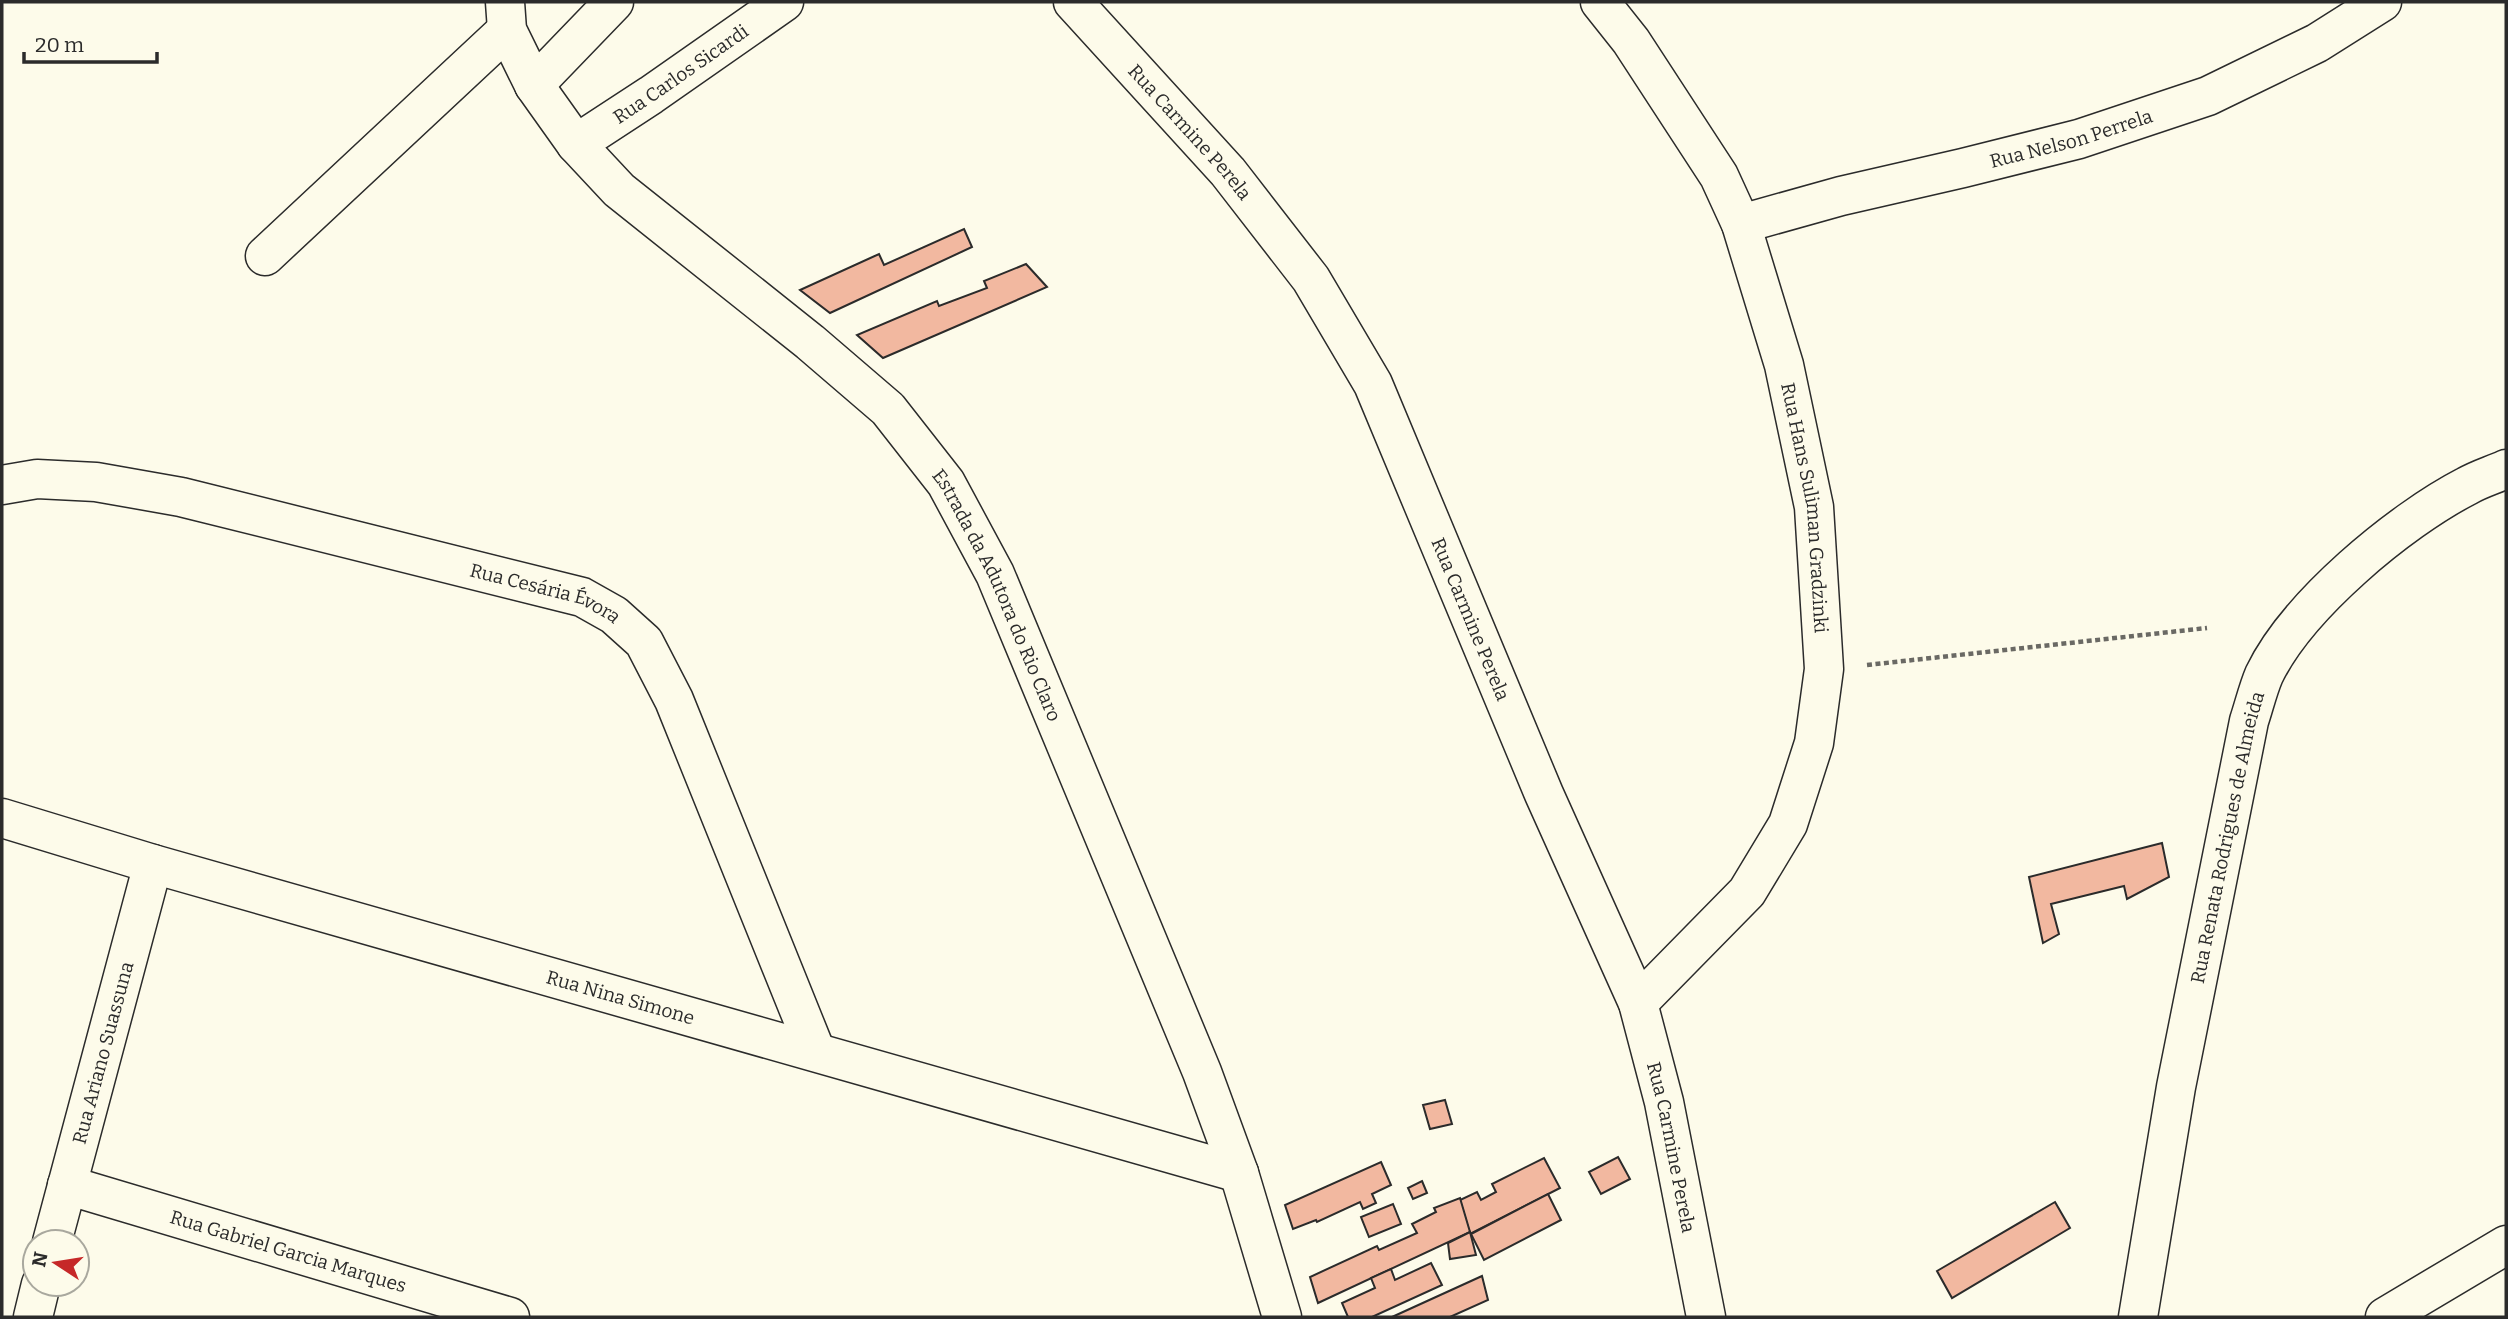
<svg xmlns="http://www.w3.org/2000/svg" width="2508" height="1319" font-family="Bitter,serif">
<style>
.building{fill:#f2b8a0;stroke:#2b2b2b;stroke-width:2}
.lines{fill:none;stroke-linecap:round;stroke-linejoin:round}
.street-casing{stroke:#2b2b2b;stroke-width:41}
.secondary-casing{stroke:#2b2b2b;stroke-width:41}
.path{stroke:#6a6964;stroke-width:4.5;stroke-dasharray:5 3.5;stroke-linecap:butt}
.street{stroke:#fdfbea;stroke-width:38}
.secondary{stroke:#fdfbea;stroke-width:38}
.labels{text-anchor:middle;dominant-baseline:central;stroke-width:5;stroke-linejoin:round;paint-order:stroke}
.street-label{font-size:19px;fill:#2b2b2b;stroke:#fdfbea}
</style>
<rect width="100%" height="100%" fill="#fdfbea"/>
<!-- building -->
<g class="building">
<path d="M964,229L972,247L830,313L800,290L879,254L884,265Z"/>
<path d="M1026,264L1047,287L883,358L857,335L937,301L939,306L987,288L984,281Z"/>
<path d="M2162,843L2169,877L2127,899L2124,886L2051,904L2059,934L2043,943L2029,877Z"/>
<path d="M1445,1100L1452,1124L1430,1129L1423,1105Z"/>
<path d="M1618,1157L1630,1179L1601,1194L1589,1172Z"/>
<path d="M1544,1158L1560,1188L1470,1234L1460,1200L1477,1192L1481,1200L1496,1192L1492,1184Z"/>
<path d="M1381,1162L1391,1185L1372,1194L1376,1203L1363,1209L1360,1202L1317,1222L1316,1220L1293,1229L1285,1205Z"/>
<path d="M1422,1181L1427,1193L1413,1199L1408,1188Z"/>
<path d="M1548,1194L1561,1220L1484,1260L1471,1234Z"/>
<path d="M1460,1198L1470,1232L1318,1303L1310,1277L1377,1246L1379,1250L1417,1233L1412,1224L1436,1212L1434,1208Z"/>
<path d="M2055,1202L2070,1228L1952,1298L1937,1271Z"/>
<path d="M1393,1204L1401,1224L1369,1237L1361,1217Z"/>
<path d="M1470,1232L1476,1255L1450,1259L1448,1243Z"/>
<path d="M1431,1263L1442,1285L1372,1317H1348L1342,1303L1375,1288L1371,1278L1391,1269L1395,1280Z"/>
<path d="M1482,1276L1488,1300L1450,1317H1392Z"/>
</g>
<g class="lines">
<defs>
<g id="street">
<path id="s1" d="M1073,2L1228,172L1311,279L1373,384L1544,794L1638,1003L1664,1102L1706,1317"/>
<path id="s2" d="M1600,2L1631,41L1719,176L1741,224L1784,365L1814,507L1824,669L1814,743L1788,824L1747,892L1638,1003"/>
<path d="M534,85L614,2"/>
<path id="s3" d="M576,144L651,95L784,2"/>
<path id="s4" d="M1741,224L1841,196L1963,168L2079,139L2208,96L2317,43L2382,2"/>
<path d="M265,256L507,30"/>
<path id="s5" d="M2,485L37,479L96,482L181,497L582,597L614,615L644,642L674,700L816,1052"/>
<path id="s6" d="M2,818L153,864L1239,1173"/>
<path id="s7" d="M67,1185L510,1317"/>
<path id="s8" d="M52,1242L153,864"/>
<path d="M33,1317L41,1284"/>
<path id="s9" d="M2138,1317L2176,1087L2249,721C2254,706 2258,689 2264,675C2297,606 2399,521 2467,486C2479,479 2493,475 2506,469"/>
<path d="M2385,1317L2506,1245"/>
</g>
<g id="secondary">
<path id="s10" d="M505,2L507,30L534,85L576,144L619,190L810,342L888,409L946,483L995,574L1202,1072L1239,1173L1282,1317"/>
</g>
</defs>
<!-- street casing -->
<use href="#street" class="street-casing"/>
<!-- secondary casing -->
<use href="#secondary" class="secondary-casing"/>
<!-- path -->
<path class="path" d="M1867,665L2207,628"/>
<!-- street -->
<use href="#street" class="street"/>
<!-- secondary -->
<use href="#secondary" class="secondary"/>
</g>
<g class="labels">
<!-- street labels -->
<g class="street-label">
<text stroke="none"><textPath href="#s3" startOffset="126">Rua Carlos Sicardi</textPath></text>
<text stroke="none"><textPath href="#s1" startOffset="175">Rua Carmine Perela</textPath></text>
<text stroke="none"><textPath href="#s4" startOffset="341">Rua Nelson Perrela</textPath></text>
<text stroke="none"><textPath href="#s2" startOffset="556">Rua Hans Suliman Gradzinki</textPath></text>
<text stroke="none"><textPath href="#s5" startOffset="558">Rua Cesária Évora</textPath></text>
<text stroke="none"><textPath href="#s10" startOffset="789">Estrada da Adutora do Rio Claro</textPath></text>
<text stroke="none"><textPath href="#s1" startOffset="742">Rua Carmine Perela</textPath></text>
<text stroke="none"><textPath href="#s9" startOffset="488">Rua Renata Rodrigues de Almeida</textPath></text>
<text stroke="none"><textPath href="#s6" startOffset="644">Rua Nina Simone</textPath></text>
<text stroke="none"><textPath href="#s8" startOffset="196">Rua Ariano Suassuna</textPath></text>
<text stroke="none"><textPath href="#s1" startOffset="1309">Rua Carmine Perela</textPath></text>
<text stroke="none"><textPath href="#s7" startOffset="231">Rua Gabriel Garcia Marques</textPath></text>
</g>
</g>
<!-- border -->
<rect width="2508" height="1319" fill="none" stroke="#2b2b2b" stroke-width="7"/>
<!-- north arrow -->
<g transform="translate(56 1263) rotate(282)"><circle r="33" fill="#fdfbea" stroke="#a9a89e" stroke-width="2"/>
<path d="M0-5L12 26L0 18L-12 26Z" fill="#c62828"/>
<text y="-10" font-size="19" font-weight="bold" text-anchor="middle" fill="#2b2b2b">N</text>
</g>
<!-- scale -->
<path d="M24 52v10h133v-10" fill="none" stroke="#2b2b2b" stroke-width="3.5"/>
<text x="35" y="52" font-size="21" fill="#2b2b2b" stroke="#fdfbea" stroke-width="5" paint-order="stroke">20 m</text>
</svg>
